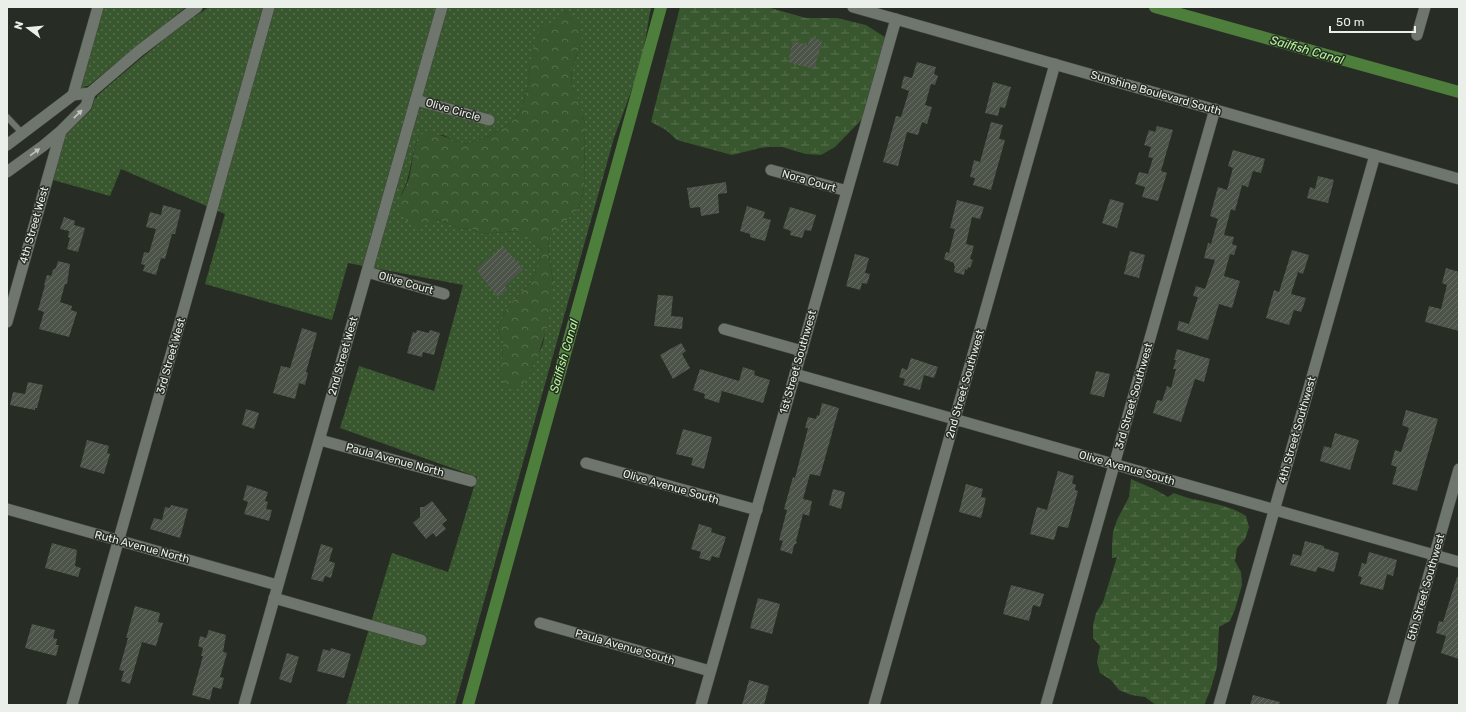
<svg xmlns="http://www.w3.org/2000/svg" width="1466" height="712" font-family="Rubik,sans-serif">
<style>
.grass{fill:url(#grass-dots);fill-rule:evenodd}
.forest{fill:url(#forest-crowns)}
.wetland{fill:url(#wetland-marsh)}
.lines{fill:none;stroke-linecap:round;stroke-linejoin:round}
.canal{stroke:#4e7e3c;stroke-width:12}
.building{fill:url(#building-hatch)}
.service-casing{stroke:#444943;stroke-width:7}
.minor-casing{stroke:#444943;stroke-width:12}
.tertiary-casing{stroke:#444943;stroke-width:12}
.service{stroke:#6f766d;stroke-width:5.5}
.minor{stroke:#6f766d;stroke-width:11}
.tertiary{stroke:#6f766d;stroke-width:11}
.oneway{fill:#c0c5be}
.labels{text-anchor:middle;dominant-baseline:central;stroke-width:3;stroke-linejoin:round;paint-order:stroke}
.street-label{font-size:11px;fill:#ebefe9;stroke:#272d24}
.water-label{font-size:12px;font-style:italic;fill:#b4f99b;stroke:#272d24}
</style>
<defs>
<pattern id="grass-dots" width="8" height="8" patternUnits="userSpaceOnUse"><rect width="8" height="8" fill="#39572e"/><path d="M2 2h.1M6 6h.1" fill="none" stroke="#566f4c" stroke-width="1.8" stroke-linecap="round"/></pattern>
<pattern id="forest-crowns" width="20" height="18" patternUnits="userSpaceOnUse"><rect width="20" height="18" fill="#39572e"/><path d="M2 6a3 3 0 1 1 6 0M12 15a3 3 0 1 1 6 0" fill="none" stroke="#566f4c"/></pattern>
<pattern id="wetland-marsh" width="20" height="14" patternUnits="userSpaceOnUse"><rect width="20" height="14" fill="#39572e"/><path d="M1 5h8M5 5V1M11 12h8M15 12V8" fill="none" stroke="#566f4c"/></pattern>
<pattern id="building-hatch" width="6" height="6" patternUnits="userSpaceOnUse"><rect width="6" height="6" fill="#4c5349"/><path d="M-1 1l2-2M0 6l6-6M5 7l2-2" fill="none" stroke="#666c63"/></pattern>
</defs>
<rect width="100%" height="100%" fill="#272d24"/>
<!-- grass -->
<g class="grass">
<path d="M94,7H186L88,86H85L84,88L75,89Z"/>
<path d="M209,7H651L641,64L614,138L455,705H346L392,553L448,572L477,477L340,428L359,366L434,391L463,285L348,263L332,320L205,284L225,214L121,169L110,196L46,178L56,144L91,110L95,98H97V96C133,65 169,33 209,7ZM567,11L582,41L573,65L571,77L573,89L582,112L585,124L584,187L582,199L577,211L550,234L548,247L553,283L543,344L532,368L502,366L503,340L498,329L507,307L531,282L543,250L517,231L483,234L472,229L459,228L436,219L401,195C412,175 410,156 419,135H443L454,140L466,144L489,136L510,123L519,115L523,103L530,79L529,66L558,18Z"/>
</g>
<!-- forest -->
<path class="forest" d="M567,11L577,17L581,28L582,41L573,65L571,77L573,89L579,100L585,124L584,187L582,199L577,211L550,235L548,247L553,283L549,320L538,356L526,379L519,389H507L501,378L503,340L498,329L507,307L531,282L543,250L517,231L483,234L472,229L459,228L436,219L427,225L414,228C408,222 401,216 400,207C399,196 406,188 409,178C413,162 412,152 419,135L431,132L466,144L489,136L510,123L519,115L523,103L530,79L529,66L538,31Z"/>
<!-- wetland -->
<g class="wetland">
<path d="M680,7H767L806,18H837L866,25L891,41L871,110L835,147L821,155L806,154L782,147H769L760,148L732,155L677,140L666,130L651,122Z"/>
<path d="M1131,479L1156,490L1168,497L1174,493C1182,496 1190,499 1198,500C1216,504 1230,506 1246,516L1249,527L1245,539L1237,548L1235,561L1241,572L1242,585L1235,609L1230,621L1219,627L1217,667L1210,691L1204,705H1156L1145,697L1131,695L1119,690L1111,680L1100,673L1097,662L1100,646L1093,638V625L1096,613L1103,602L1117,557L1112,558V545L1113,532L1117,520L1129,497Z"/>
</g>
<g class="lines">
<!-- canal -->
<g class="canal">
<path d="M1155,7L1459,92"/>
<path d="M468,705L661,7"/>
</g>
</g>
<!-- building -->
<g class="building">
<path d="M810,37L822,41L814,69L788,62L793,41L808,45Z"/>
<path d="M917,62L936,67L934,74L938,76L935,85L931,84L925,105L932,107L927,124L922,122L918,135L907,132L898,166L883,162L896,116L901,117L909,91L901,88L904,76L912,78Z"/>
<path d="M993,82L1011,87L1005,108L1000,107L998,116L985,113Z"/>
<path d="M991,122L1003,125L999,139L1005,140L991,190L973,185L975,178L970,177L974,160L980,162Z"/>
<path d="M1157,126L1173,130L1161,171L1167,173L1158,201L1142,197L1145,187L1135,184L1139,172L1148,174L1153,158L1148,157L1151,147L1144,145L1149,130L1155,132Z"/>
<path d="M1233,150L1265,159L1261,173L1253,171L1248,187L1242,185L1235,211L1231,209L1224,235L1234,237L1232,244L1237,246L1234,255L1230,254L1224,276L1240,281L1232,308L1219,304L1208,340L1177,330L1179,321L1189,324L1198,297L1193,296L1196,286L1205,289L1215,260L1204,258L1208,243L1211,244L1218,219L1210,216L1218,187L1227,190L1233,168L1228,166Z"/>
<path d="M1318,176L1334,180L1328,203L1307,198L1310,187L1315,189Z"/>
<path d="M726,182L727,193L718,194L719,213L701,216L700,207L690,208L687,188Z"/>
<path d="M1110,199L1124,203L1117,228L1102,223Z"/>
<path d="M957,200L984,207L980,219L972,217L966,244L974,246L970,259L973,260L970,268L968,267L967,270L965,269L964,275L954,272L955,266H954V263L944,259L946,252L949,253L955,229L950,228Z"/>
<path d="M163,205L181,210L175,234H172L165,259L161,258L156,275L143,271L145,265L141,264L144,252L149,253L156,229L146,227L150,212L161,215Z"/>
<path d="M747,206L765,212L763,218L771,220L765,241L750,237V234L740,231Z"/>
<path d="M790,207L816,215L811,231L805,230L802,238L790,235L791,231L783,228Z"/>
<path d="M64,217L75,221L74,225L85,228L78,252L67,249L70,238L68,237L69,231L60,229Z"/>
<path d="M503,246L523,269L505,286L507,289L498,297L476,270Z"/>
<path d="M1292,250L1309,255L1303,274L1298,272L1291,294L1306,298L1303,307L1301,312L1294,310L1289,325L1266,318L1274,290L1279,292Z"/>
<path d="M1130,251L1145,255L1139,278L1124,274Z"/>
<path d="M855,254L869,258L865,273L870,274L867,284L862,283L860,290L846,286Z"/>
<path d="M58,261L70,264L67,284H65L60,302L72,306L71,310L77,312L69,337L39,329L44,312L38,310L45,285H44L47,275L51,276L53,270L56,268Z"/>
<path d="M1446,268L1459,272V331L1425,322L1429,306L1441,309L1447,285L1442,283Z"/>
<path d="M658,295L673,296L671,316L683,317L682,329L654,326Z"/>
<path d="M302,328L317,333L306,372L308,373L305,385L299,383L295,399L273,393L281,366L290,368Z"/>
<path d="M417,330L429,333L430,330L440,333L434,355L423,352L422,357L407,353L413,332L416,333Z"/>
<path d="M681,343L686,351L682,354L690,368L673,379L660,355Z"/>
<path d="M1177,349L1210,359L1204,382L1195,379L1181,422L1153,413L1157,400L1162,401L1167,386L1171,388L1176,369H1173L1176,360H1174Z"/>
<path d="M911,358L938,367L934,378L924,375L920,390L903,385L905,379L899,377L902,368L907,370Z"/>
<path d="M743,367L755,371L754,375L770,380L763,403L722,391L719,403L704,398L705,394L693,390L700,369L739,381Z"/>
<path d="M1096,371L1110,374L1104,397L1090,394Z"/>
<path d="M28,382L43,385L37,408H35V410L10,405L13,392L25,394Z"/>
<path d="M822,403L839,408L820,476L810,474L803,499L812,501L809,516L803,514L796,541L797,543L794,545L792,554L780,550L783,541L779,540L787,510L784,509L793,477L795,478L808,428H805L808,417L816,419L817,415L819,416Z"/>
<path d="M246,409L259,413L254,429L242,425Z"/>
<path d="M1406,410L1438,419L1417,491L1392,484L1397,467L1391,465L1395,450L1401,452L1409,428L1402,425Z"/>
<path d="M683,429L712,437L704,469L691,465L693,458L676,454Z"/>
<path d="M1335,433L1359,440L1350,470L1320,461L1324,446L1331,448Z"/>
<path d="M87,440L109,446L107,453L110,454L104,474L80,467Z"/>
<path d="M1058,471L1074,476L1072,483L1076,485L1075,490L1078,491L1068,528L1058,526L1054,540L1030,534L1037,507L1047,510Z"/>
<path d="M966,484L983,489L981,497L986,498L981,518L959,512Z"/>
<path d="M247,485L268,492L265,501L268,502L266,509L272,510L269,521L244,514L248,502L243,500Z"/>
<path d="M833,489L845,492L841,509L829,505Z"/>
<path d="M432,501L447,520L442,524L446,529L436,537L433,533L426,539L413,523L420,517V507H424Z"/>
<path d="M171,505L188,509L180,538L150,529L154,518L162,520L165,507L170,508Z"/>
<path d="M699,524L712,528L711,532L726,537L719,558L712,556L710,561L699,558L701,552L691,549Z"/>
<path d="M1305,541L1324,546V548L1339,553L1334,572L1318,567L1316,572L1290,565L1293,554L1301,556Z"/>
<path d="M52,543L77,550L75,566L81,568L78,577L45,568Z"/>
<path d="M321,544L333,548L329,561L335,563L331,578L325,576L323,582L311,579Z"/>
<path d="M1369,552L1397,560L1393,576L1387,574L1383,590L1360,584L1362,577L1358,576L1362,563L1366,564Z"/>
<path d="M1457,577H1459V659L1441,653L1446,636L1436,633L1439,621L1443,622Z"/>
<path d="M1011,585L1044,594L1040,607L1033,605L1029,621L1003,614Z"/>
<path d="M758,598L780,604L772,634L750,628Z"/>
<path d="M135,606L160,613L158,622L163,623L156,646L142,642L130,684L121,681L124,671L119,670L128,638H126Z"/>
<path d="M32,624L55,630L53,638L57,639L56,645H59L56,656L25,648Z"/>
<path d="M209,630L226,635L223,652L227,653L220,677L224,678L221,689L213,687L210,700L192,695L203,656H201L203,648L198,646L200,636L206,638Z"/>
<path d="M331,648L351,654L344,678L317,671L323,649L330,651Z"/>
<path d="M287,653L299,657L291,683L279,679Z"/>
<path d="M749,680L769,686L764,705H742Z"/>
<path d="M1253,695L1280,702L1279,705H1250Z"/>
</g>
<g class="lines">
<defs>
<path id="service" d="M7,117L22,133"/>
<g id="minor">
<path d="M1417,35L1425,7"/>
<path d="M73,95L98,7"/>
<path d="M416,100L489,120"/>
<path d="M771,170L847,191"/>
<path d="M367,272L444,294"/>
<path d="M7,322L61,131"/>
<path d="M724,329L802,351"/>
<path d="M795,374L1459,562"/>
<path d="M320,440L471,481"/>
<path d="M586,463L757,510"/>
<path d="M7,509L277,585"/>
<path d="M274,598L421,640"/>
<path d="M540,623L710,671"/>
<path d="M72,705L269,7"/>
<path d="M244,705L442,7"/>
<path d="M701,705L896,19"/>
<path d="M874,705L1055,64"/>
<path d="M1046,705L1215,109"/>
<path d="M1219,705L1375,155"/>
<path d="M1392,705L1459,469"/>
</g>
<g id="tertiary">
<path d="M853,7L1459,179"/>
<path d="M7,145L73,95L90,93L139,51L197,7"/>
<path d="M7,172L43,146L61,131L86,106L90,93"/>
</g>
</defs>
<!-- service casing -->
<use href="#service" class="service-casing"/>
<!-- minor casing -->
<use href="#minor" class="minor-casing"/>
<!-- tertiary casing -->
<use href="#tertiary" class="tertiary-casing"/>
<!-- service -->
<use href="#service" class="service"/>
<!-- minor -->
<use href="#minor" class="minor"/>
<!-- tertiary -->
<use href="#tertiary" class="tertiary"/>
</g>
<!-- one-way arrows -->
<defs><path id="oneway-solid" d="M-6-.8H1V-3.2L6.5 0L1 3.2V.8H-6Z"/></defs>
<g class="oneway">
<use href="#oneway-solid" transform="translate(78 114) rotate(-44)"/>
<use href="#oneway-solid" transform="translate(35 152) rotate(-36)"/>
</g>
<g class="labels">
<!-- street labels -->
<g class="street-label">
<text transform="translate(1156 93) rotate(16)">Sunshine Boulevard South</text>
<text transform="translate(453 110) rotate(16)">Olive Circle</text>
<text transform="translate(809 181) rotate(16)">Nora Court</text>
<text transform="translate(34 225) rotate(-74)">4th Street West</text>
<text transform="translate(406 283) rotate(16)">Olive Court</text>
<text transform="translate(171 356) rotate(-74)">3rd Street West</text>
<text transform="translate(343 356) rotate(-74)">2nd Street West</text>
<text transform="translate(798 362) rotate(-74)">1st Street Southwest</text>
<text transform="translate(965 384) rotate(-74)">2nd Street Southwest</text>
<text transform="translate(1134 396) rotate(-74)">3rd Street Southwest</text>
<text transform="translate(1297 430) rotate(-74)">4th Street Southwest</text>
<text transform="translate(395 460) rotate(15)">Paula Avenue North</text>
<text transform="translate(1127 468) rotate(16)">Olive Avenue South</text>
<text transform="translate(671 487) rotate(16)">Olive Avenue South</text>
<text transform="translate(142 547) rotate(15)">Ruth Avenue North</text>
<text transform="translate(1426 587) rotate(-74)">5th Street Southwest</text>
<text transform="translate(625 647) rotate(16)">Paula Avenue South</text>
</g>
<!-- water labels -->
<g class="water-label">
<text transform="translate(1307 50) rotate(16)">Sailfish Canal</text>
<text transform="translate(564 356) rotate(-74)">Sailfish Canal</text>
</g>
</g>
<!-- border -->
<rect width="1466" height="712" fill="none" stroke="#ebefe9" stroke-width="16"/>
<!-- north arrow -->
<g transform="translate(28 28) rotate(286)" stroke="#272d24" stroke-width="3" paint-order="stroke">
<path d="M0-3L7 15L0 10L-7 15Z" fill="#ebefe9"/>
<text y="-6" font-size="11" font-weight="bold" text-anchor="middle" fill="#ebefe9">N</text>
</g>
<!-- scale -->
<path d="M1330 26v6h85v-6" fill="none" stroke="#ebefe9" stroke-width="2"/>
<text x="1336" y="26" font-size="12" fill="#ebefe9" stroke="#272d24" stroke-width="3" paint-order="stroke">50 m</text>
</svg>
